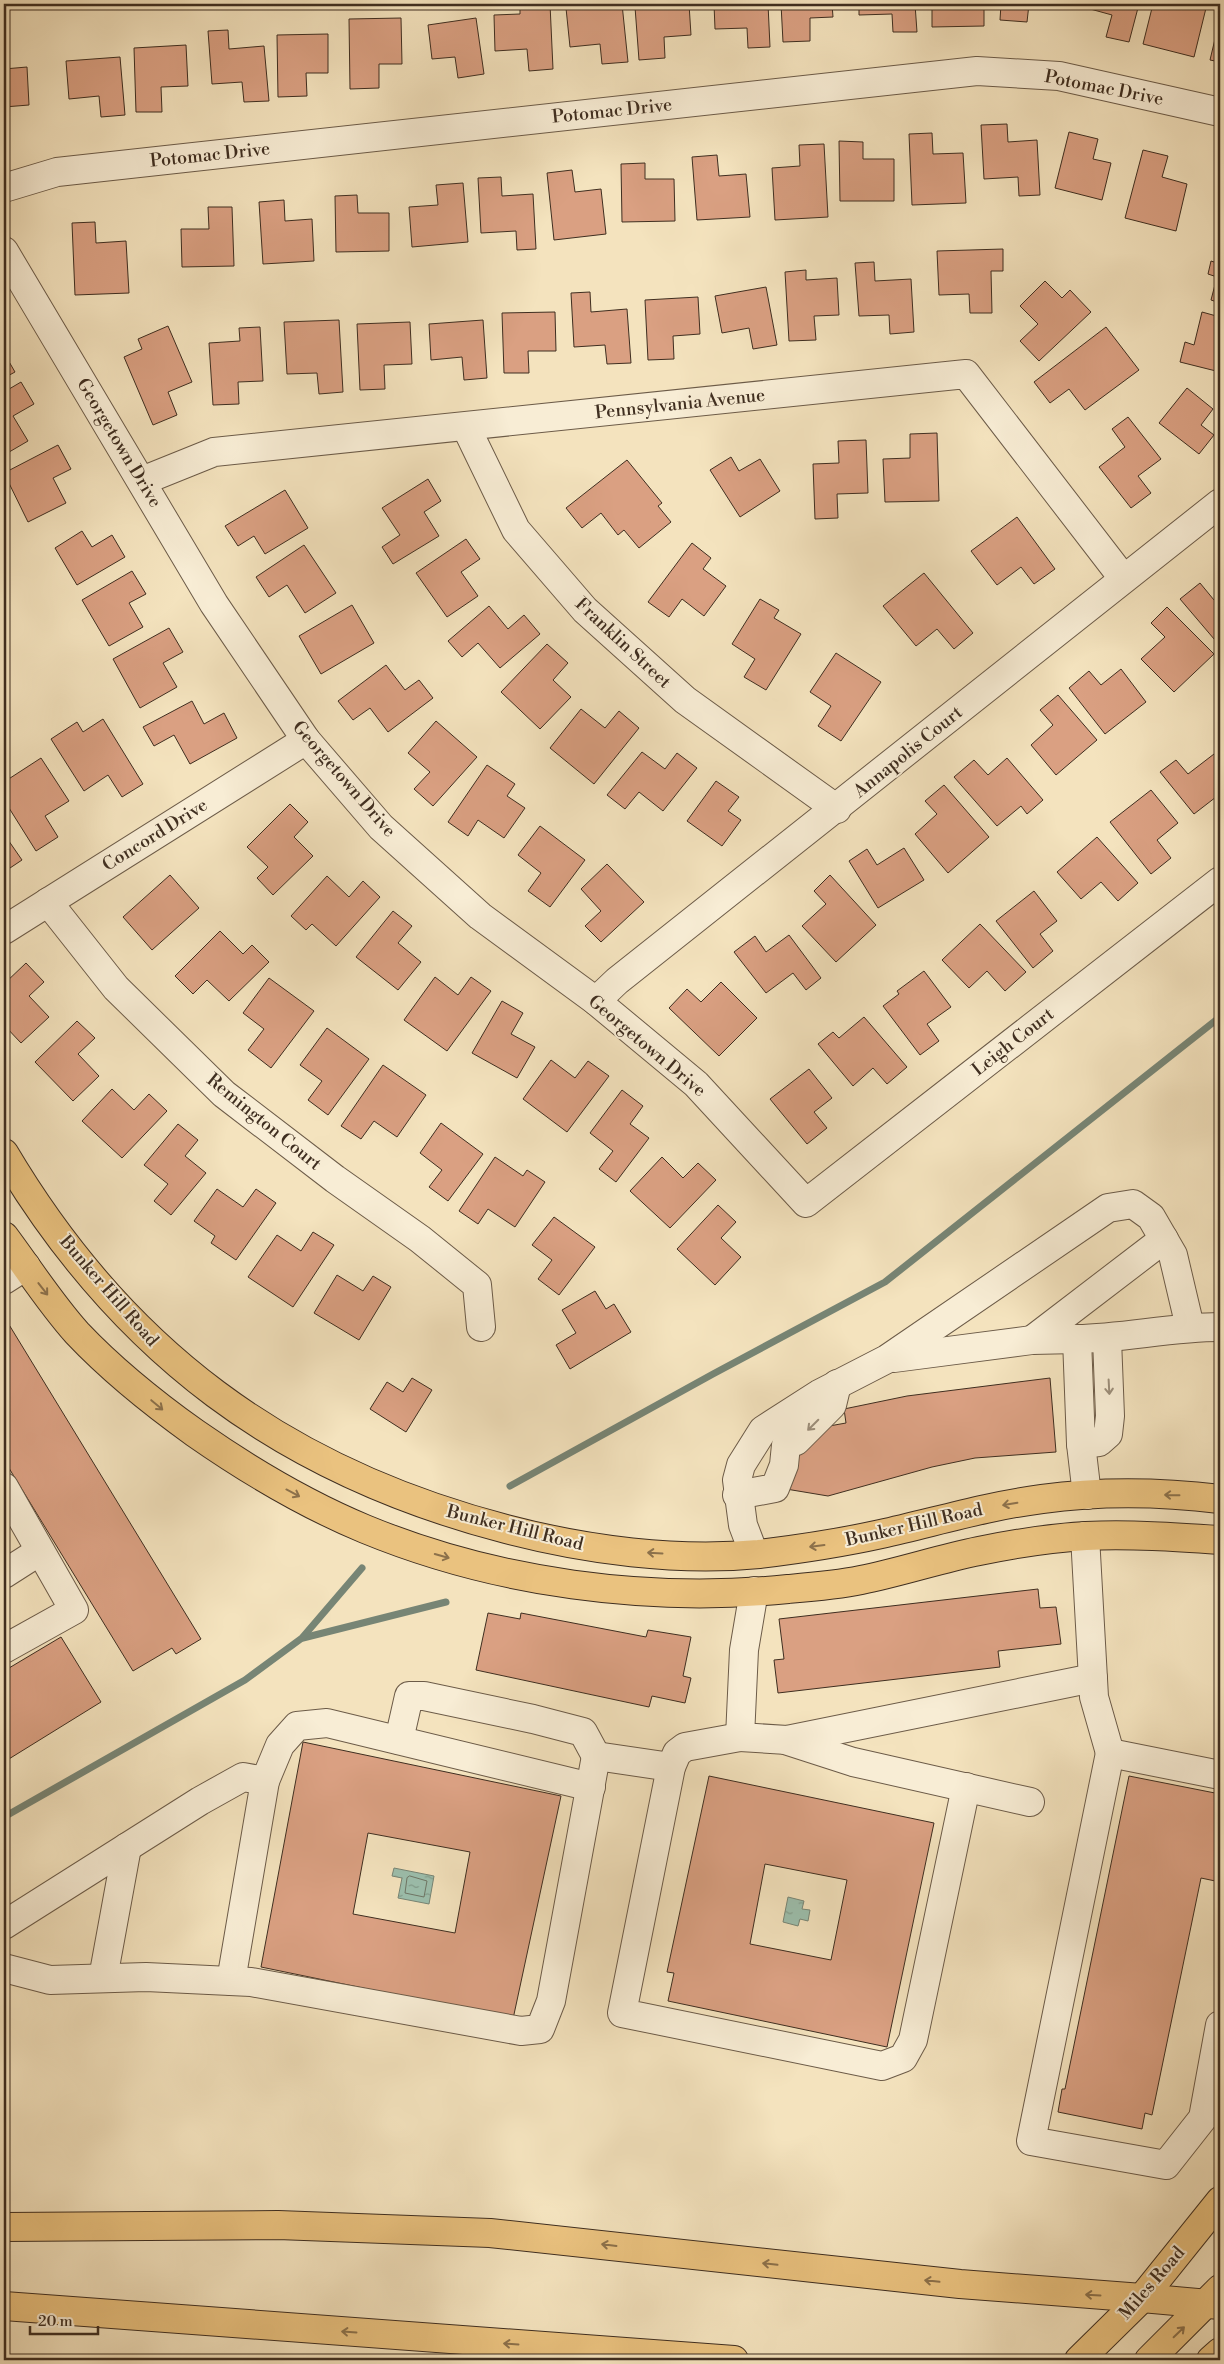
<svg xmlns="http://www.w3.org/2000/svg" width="1224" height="2364" font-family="'Libre Bodoni',serif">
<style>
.water{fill:url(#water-ripples);stroke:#778575}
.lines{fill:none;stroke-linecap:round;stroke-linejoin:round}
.shore{stroke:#6e7666;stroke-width:1}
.stream{stroke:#778575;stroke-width:7}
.building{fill:#daa082;stroke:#3f2e20;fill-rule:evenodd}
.minor-casing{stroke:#6c5b48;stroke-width:30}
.major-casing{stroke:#3f2e20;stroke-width:30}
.highway-casing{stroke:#3f2e20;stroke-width:30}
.minor{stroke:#f8edd5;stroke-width:28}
.major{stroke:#eac27f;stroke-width:28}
.highway{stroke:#eac27f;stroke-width:28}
.oneway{stroke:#8c714b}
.oneway2{stroke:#9c8e7a}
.labels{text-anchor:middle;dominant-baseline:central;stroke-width:4;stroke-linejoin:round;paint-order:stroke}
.street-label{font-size:18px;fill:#3f2e20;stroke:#f8edd5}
</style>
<defs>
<pattern id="water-ripples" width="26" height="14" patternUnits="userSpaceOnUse" patternTransform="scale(1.25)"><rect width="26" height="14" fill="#9cbfad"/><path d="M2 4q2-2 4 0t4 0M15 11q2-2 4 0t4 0" fill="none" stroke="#819c8c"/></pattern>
</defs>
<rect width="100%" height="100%" fill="#f4e3be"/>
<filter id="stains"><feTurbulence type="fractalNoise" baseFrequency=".004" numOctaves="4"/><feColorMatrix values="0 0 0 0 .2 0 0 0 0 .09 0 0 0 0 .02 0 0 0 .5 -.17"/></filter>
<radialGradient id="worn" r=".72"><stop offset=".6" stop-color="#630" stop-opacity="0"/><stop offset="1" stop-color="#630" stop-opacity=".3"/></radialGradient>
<!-- water -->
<g class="water">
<path d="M394,1868L434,1876L429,1904L398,1898L402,1878L392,1876Z"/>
<path d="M788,1897L804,1901L802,1909L810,1910L808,1921L800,1919L798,1926L783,1922Z"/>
</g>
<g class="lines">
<!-- shore -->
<path class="shore" d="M410,1876L427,1881L424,1897L405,1893L407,1878Z"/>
<!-- stream -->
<g class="stream">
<path d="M510,1486L713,1374L885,1282L1220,1017"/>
<path d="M303,1638L446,1602"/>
<path d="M4,1817L245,1680L302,1638L362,1568"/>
</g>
</g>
<!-- building -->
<g class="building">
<path d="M520,4H550L553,69L529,71L527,49L495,51L494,15L520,14Z"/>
<path d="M622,4L628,62L602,64L600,44L570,47L566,8Z"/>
<path d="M666,4H689L691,35L664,37L665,58L639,60L635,7Z"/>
<path d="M714,4H768L770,47L748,48L747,28L715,29Z"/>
<path d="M781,4H832L833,17L810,18V41L783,42Z"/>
<path d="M859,4H915L917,32H893L892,14L859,15Z"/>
<path d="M932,4H984V26L932,27Z"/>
<path d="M1001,4H1029L1027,22L1000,20Z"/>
<path d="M1084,4H1139L1129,42L1106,37L1112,15L1083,7Z"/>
<path d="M1153,4H1207L1194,57L1143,44Z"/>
<path d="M401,18L402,64H379V88L350,89L349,19Z"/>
<path d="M476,18L484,74L458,78L455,57L432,59L428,25Z"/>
<path d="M1220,18V62L1210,60Z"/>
<path d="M228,30L229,49L264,46L269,101L244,102L242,82L212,84L208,31Z"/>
<path d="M328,34V73H306L307,96L278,97L277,35Z"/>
<path d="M186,45L188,86L161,87L162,112H136L134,48Z"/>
<path d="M120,57L125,115L101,117L99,96L69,99L66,61Z"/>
<path d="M27,67L29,105L4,107V69Z"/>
<path d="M1007,124L1008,142L1037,140L1040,195L1019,196L1018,177L984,179L981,125Z"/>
<path d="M1069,132L1098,139L1093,159L1111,163L1102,200L1055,188Z"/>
<path d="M932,133L933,154L963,153L966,203L912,205L909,134Z"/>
<path d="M839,141L863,142V159H894V201H840Z"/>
<path d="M824,144L828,217L775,220L772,168L800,166L799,145Z"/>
<path d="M1143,150L1168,156L1162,177L1187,184L1176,231L1125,218Z"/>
<path d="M717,155L719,176L746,174L750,217L697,220L692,157Z"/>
<path d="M645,163V179H674L675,221L622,222L621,164Z"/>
<path d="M572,170L575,192L601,189L606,234L554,240L547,173Z"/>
<path d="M501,177L502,196L533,194L536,249L517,250L516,231L481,233L478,178Z"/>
<path d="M463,183L468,242L412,247L409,207L438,205L436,185Z"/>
<path d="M357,195L358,213H389V251L336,252L335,196Z"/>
<path d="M284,200L285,221L312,219L314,261L263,264L259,202Z"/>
<path d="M208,207H232L234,266L182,267L181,229H209Z"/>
<path d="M95,222L96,243L126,241L129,293L75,295L72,223Z"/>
<path d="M1003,249V271H991L992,313H970L969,294L939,295L937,251Z"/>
<path d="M1211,261L1220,264V303L1211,300L1217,277L1208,274Z"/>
<path d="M874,262L875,281L911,279L914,332L890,334L889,315L859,316L855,263Z"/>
<path d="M806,270V280L837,278L839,315L814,316L816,340L789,341L785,272Z"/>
<path d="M1045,281L1062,298L1070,290L1091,312L1039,361L1020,341L1038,324L1020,306Z"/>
<path d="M766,287L777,345L753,349L749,328L722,333L715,296Z"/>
<path d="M590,292L591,312L627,309L631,363L607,364L605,345L574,347L571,293Z"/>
<path d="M698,297L700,334L673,336L674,359L648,360L645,300Z"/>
<path d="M555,312L556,351H528L529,373H504L502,313Z"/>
<path d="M1202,312L1220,317V372L1180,362L1185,342L1194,345Z"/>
<path d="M339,320L343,392L319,394L317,373L287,374L284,322Z"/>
<path d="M483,320L487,378L464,380L462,357L431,360L429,324Z"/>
<path d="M410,322L412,364L384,365L385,389L360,390L357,324Z"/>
<path d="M168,326L192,382L168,392L177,415L153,425L124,357L142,349L138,339Z"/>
<path d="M260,327L263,381L238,382L239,404L213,405L209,343L240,341L239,328Z"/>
<path d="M1106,327L1139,370L1085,410L1069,389L1050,403L1034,382Z"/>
<path d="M4,353L15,372L4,378Z"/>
<path d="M21,382L34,404L13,416L28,441L4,455V392Z"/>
<path d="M1187,388L1213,409L1201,425L1214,435L1199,454L1159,423Z"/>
<path d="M1128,417L1161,459L1138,476L1151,493L1131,508L1099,467L1125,447L1112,429Z"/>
<path d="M937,433L939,501L885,502L883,459L910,458V434Z"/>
<path d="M866,440L868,493L837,494L838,518L815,519L813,464L839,463L838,441Z"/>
<path d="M58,445L71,469L53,478L66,503L28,522L4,473Z"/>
<path d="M731,457L739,471L760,459L780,491L740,517L710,470Z"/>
<path d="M627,460L662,503L658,506L671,522L639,548L624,530L618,535L601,513L582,528L566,508Z"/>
<path d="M428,479L441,501L424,512L439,536L393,564L382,547L400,535L382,508Z"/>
<path d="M285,490L308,528L265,554L254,536L238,546L225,526Z"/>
<path d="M1017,517L1055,569L1034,584L1021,567L997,585L971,551Z"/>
<path d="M82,531L92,547L112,535L125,557L77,585L55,548Z"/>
<path d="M466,539L480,559L461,572L478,596L447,617L416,573Z"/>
<path d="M692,543L711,558L703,569L726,586L704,616L682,599L669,617L648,602Z"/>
<path d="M304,545L336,593L305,613L287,585L269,597L256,577Z"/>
<path d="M132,571L146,594L129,603L143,627L109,646L82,600Z"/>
<path d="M924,573L973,633L954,649L937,629L916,646L883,606Z"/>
<path d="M1200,583L1214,600L1220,595V646L1180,599Z"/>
<path d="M760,599L779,610L774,618L801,634L766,690L744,677L755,659L732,644Z"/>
<path d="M352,605L374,643L321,674L299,636Z"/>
<path d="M489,606L508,629L524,615L540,634L500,668L478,643L462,657L448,641Z"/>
<path d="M1167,607L1214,654L1174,692L1141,659L1165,637L1151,623Z"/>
<path d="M169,628L183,652L163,663L177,687L140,708L113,659Z"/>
<path d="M547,644L568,663L553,680L571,697L540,729L501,692Z"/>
<path d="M836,653L881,682L841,741L818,726L831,706L810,692Z"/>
<path d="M386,665L405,690L419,680L433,698L388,732L370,708L353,720L338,701Z"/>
<path d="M1121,669L1146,702L1105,734L1069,688L1089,671L1101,685Z"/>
<path d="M1058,695L1097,740L1056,775L1031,745L1053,725L1040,710Z"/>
<path d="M192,701L204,724L224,713L237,738L190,764L174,735L154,746L143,727Z"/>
<path d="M581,709L605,728L619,711L639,728L594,784L550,748Z"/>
<path d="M103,719L143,784L122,797L108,775L84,791L51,739L77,722L83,732Z"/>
<path d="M436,721L477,757L433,806L414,789L430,772L408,753Z"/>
<path d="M642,752L665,769L677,753L697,768L663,811L639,792L625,809L607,795Z"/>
<path d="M1214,754L1220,761V802L1216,797L1194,814L1160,772L1176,760L1188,774Z"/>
<path d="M41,758L69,801L45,816L58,837L36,851L4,800V782Z"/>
<path d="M1007,758L1043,800L1027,814L1021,806L997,826L954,777L974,760L988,775Z"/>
<path d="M487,765L515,784L507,796L525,808L504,838L478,820L468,836L448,822Z"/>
<path d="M716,781L739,797L728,811L741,820L722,846L687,821Z"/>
<path d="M944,785L989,837L948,873L915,834L937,814L925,801Z"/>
<path d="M1151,790L1178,823L1157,840L1171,858L1151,874L1110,822Z"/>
<path d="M290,804L308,822L294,837L313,856L273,895L257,878L268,867L247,847Z"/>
<path d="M540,826L585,860L550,907L528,891L541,873L518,855Z"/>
<path d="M4,834L22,860L4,872Z"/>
<path d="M1097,837L1138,883L1118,901L1101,882L1081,899L1057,872Z"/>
<path d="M904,848L924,880L878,908L849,861L867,849L877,865Z"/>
<path d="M607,864L644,902L601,942L585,926L601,911L581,889Z"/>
<path d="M170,875L199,908L152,950L123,917Z"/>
<path d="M830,875L876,925L836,962L802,926L826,904L814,891Z"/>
<path d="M327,876L349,897L363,881L380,897L336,946L312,924L306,930L291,916Z"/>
<path d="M1034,891L1057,921L1040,934L1053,951L1033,968L996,921Z"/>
<path d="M393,911L412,926L398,943L421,962L398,990L356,957Z"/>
<path d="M980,924L1026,972L1005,991L987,971L969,988L942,960Z"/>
<path d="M220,931L243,954L252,945L269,962L229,1001L207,980L193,994L175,976Z"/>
<path d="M789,935L821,978L806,990L793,973L766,993L734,952L755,936L766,952Z"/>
<path d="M26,963L44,982L29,996L49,1017L21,1043L4,1025V984Z"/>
<path d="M924,971L951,1007L927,1024L939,1041L920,1055L883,1006L899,994L897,991Z"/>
<path d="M435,977L458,995L471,977L491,991L447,1051L404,1020Z"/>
<path d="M269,978L314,1011L271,1068L248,1050L264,1029L243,1013Z"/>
<path d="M721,982L757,1018L719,1056L669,1008L687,989L701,1002Z"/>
<path d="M502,1001L523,1013L511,1034L535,1047L517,1078L472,1053Z"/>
<path d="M864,1017L907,1067L887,1084L873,1068L853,1086L818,1044L833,1032L839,1038Z"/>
<path d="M77,1021L95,1038L78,1054L99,1076L73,1101L35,1062Z"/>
<path d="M327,1028L369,1059L328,1115L308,1100L322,1081L300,1065Z"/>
<path d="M551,1060L575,1078L588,1061L609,1076L567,1132L523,1099Z"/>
<path d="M383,1065L426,1095L397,1137L374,1121L361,1139L341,1126Z"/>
<path d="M809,1069L832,1098L814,1112L827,1128L807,1144L770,1099Z"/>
<path d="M112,1089L134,1110L149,1094L167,1111L122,1158L82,1121Z"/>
<path d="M622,1090L643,1106L630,1124L649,1138L616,1182L599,1169L613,1151L590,1133Z"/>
<path d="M441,1123L483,1154L448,1201L429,1187L442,1170L420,1153Z"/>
<path d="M178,1124L198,1140L185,1156L206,1173L171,1215L154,1201L168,1184L144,1165Z"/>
<path d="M495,1157L523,1176L527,1170L545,1182L515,1227L488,1209L478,1224L459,1211Z"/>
<path d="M662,1157L683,1178L698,1163L716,1180L670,1228L630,1191Z"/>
<path d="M217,1189L243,1207L256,1189L276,1203L236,1260L211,1243L215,1236L194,1221Z"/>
<path d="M718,1205L736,1222L721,1238L741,1257L715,1285L677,1249Z"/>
<path d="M554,1217L595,1247L559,1295L538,1279L552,1260L532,1245Z"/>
<path d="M313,1232L334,1245L293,1307L248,1277L277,1235L301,1251Z"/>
<path d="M337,1275L363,1291L373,1276L391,1287L359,1340L314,1313Z"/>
<path d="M595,1291L606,1309L614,1304L631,1332L570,1369L556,1345L576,1333L562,1310Z"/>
<path d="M8,1323L201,1639L176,1654L172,1648L133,1671L4,1460V1325Z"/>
<path d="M412,1378L432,1390L406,1432L370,1409L387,1382L403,1392Z"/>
<path d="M1050,1378L1056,1452L975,1458L932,1467L828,1496L786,1489L795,1447L818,1439V1428L846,1423L844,1409L907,1396Z"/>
<path d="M1038,1589L1040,1608L1056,1607L1061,1644L998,1651L1000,1667L778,1693L774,1660L784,1659L779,1619Z"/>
<path d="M488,1613L520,1619L521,1613L646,1637L648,1630L691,1637L683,1676L691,1678L685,1703L652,1696L649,1707L476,1670Z"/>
<path d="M61,1637L101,1702L4,1762V1671Z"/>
<path d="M303,1742L561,1796L513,2019L261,1967ZM368,1833L470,1852L455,1933L353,1914Z"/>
<path d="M709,1776L934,1823L887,2047L668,2001L674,1973L667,1972ZM765,1864L847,1880L831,1960L750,1944Z"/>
<path d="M1129,1776L1220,1794V1882L1201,1878L1152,2115L1145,2113L1142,2129L1058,2112L1062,2089H1065Z"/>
</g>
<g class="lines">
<defs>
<g id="minor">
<path d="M4,188L57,172L977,71L1059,76L1220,112"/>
<path d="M4,251L214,604L306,740L381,827L480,916L596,1001L696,1084L806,1203L1220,881"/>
<path d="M466,427L516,530L585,610L685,700L837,809"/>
<path d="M142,481L214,452L966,374L1123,578"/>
<path d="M48,902L116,988L224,1094L335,1179L420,1239L477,1285L481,1327"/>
<path d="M4,930L306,740"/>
<path d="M596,1001L617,981L1220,503"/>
<path d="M4,1280L26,1266"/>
<path d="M1032,1340L1164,1239"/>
<path d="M894,1358L1032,1340L1077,1339"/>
<path d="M1081,1444L1099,1442L1108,1434L1110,1416L1107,1339"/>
<path d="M4,1487L74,1610L4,1649"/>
<path d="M737,1495L775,1488L784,1465L786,1445L796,1441L832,1405L837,1384"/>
<path d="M1087,1495L1081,1444L1077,1339C1125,1338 1172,1327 1220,1327"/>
<path d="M1085,1536L1094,1697L1110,1753"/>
<path d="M754,1554L743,1525L737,1480L741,1465L763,1430L819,1394L887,1359L1108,1208L1133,1204L1151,1217L1173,1255L1190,1327"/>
<path d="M4,1574L40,1551"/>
<path d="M754,1591L744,1650L740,1737L787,1740L1093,1678"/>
<path d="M740,1737L685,1747L677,1753L671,1767L622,2013L882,2066L903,2058L913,2040L966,1787"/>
<path d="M399,1740L409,1696H424L533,1719L583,1732L596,1756"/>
<path d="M788,1741L853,1762L1030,1802"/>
<path d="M1220,1775L1110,1753L1031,2141L1166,2165L1203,2118L1220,2025"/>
<path d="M265,1781L280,1745L297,1726L327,1723L591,1787"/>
<path d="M4,1925L200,1801L243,1777L265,1781L231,1981"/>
<path d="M4,1968L50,1980L146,1977L251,1982L521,2031L540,2029L551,2001L596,1756L671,1767"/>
<path d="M103,1978L127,1847"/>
</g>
<g id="major">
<path d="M4,1153C122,1352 283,1471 506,1529C586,1550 677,1562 759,1554C800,1549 840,1543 881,1534C935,1522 987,1506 1042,1499C1100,1491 1162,1492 1220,1499"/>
<path d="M4,1236C28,1268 50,1303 77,1333C112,1370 153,1403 195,1433C248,1470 305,1504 365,1529C496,1583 647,1603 788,1589C812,1587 837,1585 861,1580C901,1572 939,1559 979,1551C1013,1544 1051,1538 1086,1536C1130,1534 1176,1537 1220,1540"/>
<path d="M1142,2298L1220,2305"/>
<path d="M1079,2360L1142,2298L1220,2201"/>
<path d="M1149,2360L1220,2289"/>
<path d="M1211,2360L1220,2352"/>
</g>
<g id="highway">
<path d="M4,2227L278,2225L490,2233L960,2284L1142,2298"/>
<path d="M4,2306L734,2360"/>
</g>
</defs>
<!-- minor casing -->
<use href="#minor" class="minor-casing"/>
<!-- major casing -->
<use href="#major" class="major-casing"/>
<!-- highway casing -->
<use href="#highway" class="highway-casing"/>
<!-- minor -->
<use href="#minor" class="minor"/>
<!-- major -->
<use href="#major" class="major"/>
<!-- highway -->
<use href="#highway" class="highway"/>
</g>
<!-- one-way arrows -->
<defs><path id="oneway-shaft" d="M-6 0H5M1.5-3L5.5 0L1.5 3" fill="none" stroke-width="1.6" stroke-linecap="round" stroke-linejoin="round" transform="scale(1.25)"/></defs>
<g class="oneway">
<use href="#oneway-shaft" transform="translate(43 1289) rotate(52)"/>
<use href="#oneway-shaft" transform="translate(157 1405) rotate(40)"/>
<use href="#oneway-shaft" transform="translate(293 1493) rotate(28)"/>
<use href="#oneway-shaft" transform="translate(1172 1495) rotate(-179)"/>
<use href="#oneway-shaft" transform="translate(1010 1504) rotate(171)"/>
<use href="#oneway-shaft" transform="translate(817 1546) rotate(173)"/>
<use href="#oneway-shaft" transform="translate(655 1553) rotate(-177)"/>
<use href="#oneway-shaft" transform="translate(442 1556) rotate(16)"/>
<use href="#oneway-shaft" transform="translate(609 2245) rotate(-173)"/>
<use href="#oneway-shaft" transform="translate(770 2264) rotate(-174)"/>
<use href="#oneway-shaft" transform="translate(932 2281) rotate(-174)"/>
<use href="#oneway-shaft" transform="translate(1093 2295) rotate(-177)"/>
<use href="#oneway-shaft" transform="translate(349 2332) rotate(-176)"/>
<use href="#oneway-shaft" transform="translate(1179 2332) rotate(-44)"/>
<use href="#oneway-shaft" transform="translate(511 2344) rotate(-176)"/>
</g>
<g class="oneway2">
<use href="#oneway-shaft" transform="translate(1109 1387) rotate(87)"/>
<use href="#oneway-shaft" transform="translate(813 1425) rotate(135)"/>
</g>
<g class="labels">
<!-- street labels -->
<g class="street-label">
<text transform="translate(1104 88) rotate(11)">Potomac Drive</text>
<text transform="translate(612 111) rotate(-6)">Potomac Drive</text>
<text transform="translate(210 155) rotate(-6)">Potomac Drive</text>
<text transform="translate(680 404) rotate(-6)">Pennsylvania Avenue</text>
<text transform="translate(119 443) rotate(59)">Georgetown Drive</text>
<text transform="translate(623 643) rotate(43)">Franklin Street</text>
<text transform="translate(908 752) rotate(-39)">Annapolis Court</text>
<text transform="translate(344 779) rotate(49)">Georgetown Drive</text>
<text transform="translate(155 835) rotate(-32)">Concord Drive</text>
<text transform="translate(1013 1042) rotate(-38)">Leigh Court</text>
<text transform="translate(647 1046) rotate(40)">Georgetown Drive</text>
<text transform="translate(264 1122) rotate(39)">Remington Court</text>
<text transform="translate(109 1291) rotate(49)">Bunker Hill Road</text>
<text transform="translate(914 1525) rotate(-13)">Bunker Hill Road</text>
<text transform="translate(515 1528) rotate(14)">Bunker Hill Road</text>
<text transform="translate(1152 2283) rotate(-49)">Miles Road</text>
</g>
</g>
<!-- margin -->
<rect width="1224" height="2364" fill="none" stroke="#f4e3be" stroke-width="20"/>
<rect x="5" y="5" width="1214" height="2354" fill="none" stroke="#3f2e20" stroke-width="2.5"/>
<rect x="10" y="10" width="1204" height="2344" fill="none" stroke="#3f2e20"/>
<!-- scale -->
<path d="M30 2326v8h68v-8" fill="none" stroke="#3f2e20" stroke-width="2.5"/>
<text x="38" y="2326" font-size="15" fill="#3f2e20" stroke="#f8edd5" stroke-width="4" paint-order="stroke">20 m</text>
<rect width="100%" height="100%" filter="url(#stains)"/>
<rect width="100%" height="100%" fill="url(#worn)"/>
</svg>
